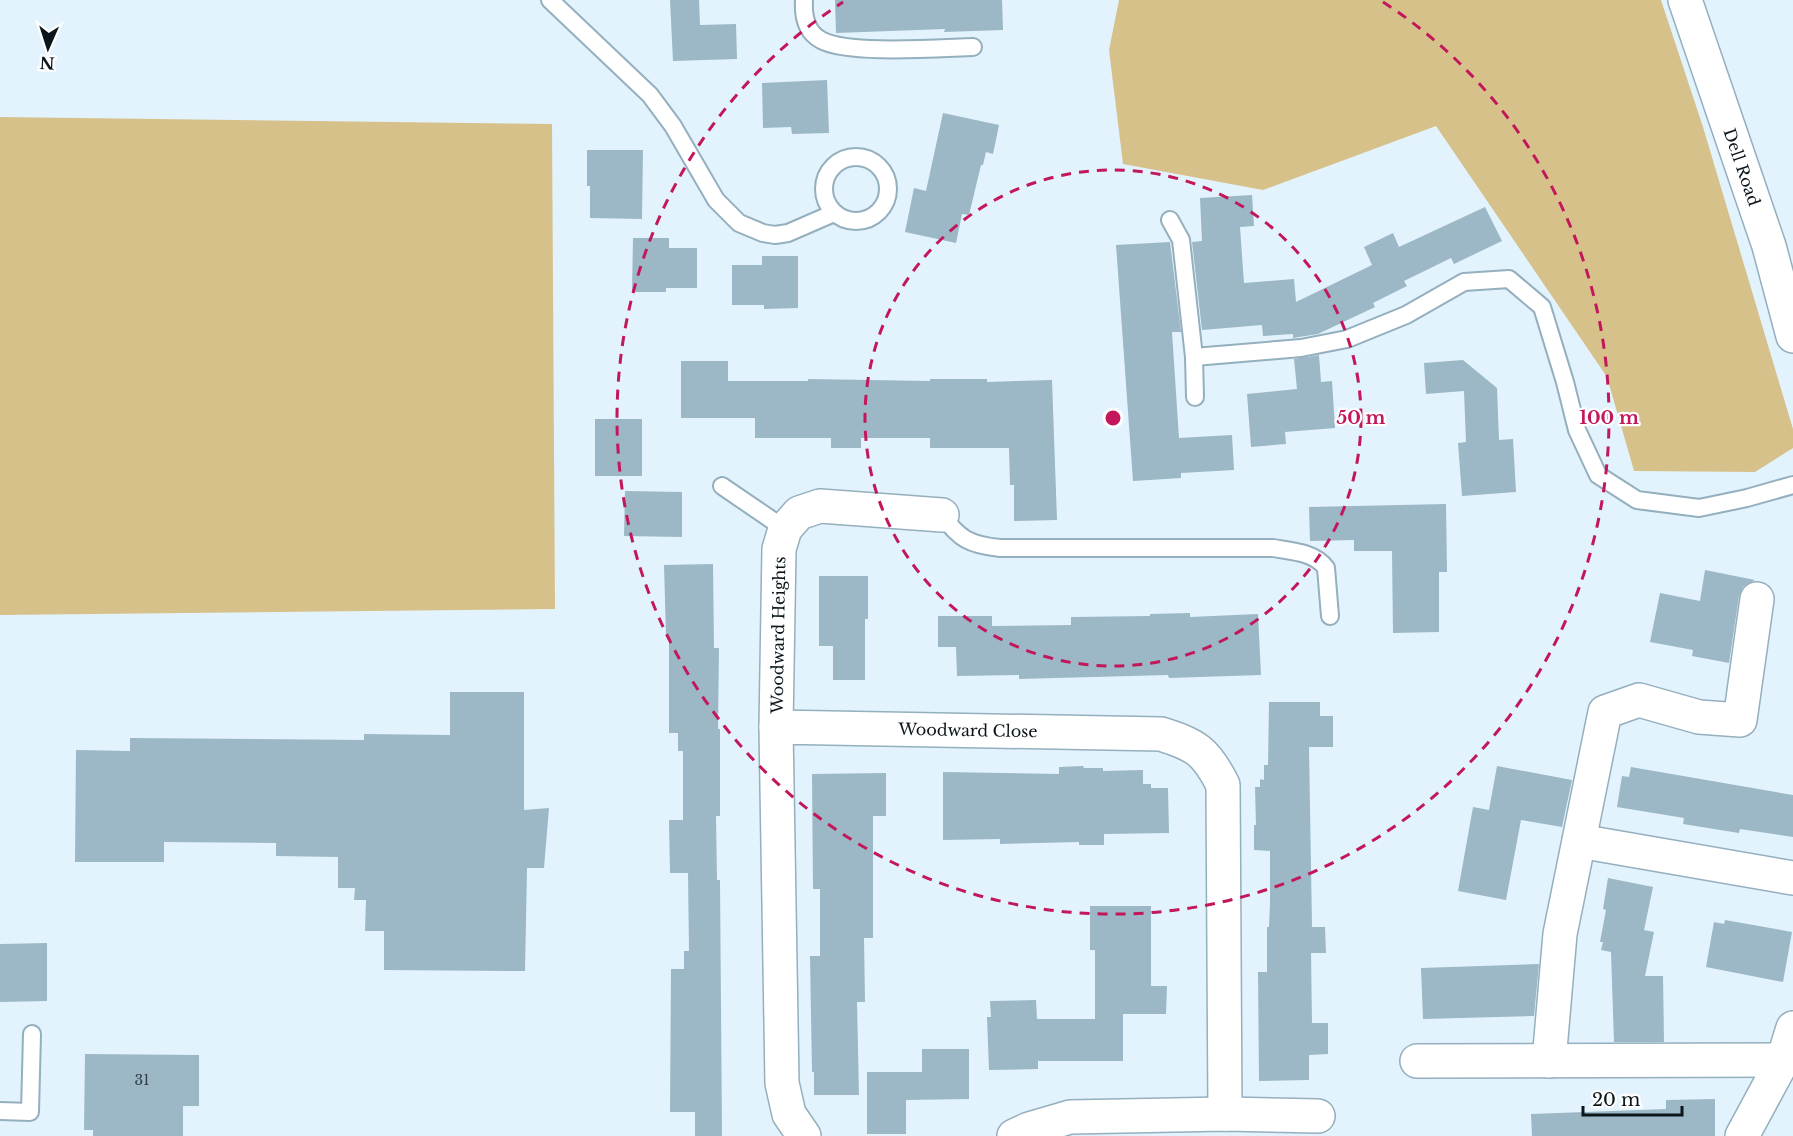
<svg xmlns="http://www.w3.org/2000/svg" width="1793" height="1136" font-family="'Libre Baskerville',serif">
<style>
.green{fill:#d7c18b}
.building{fill:#9cb7c6}
.lines{fill:none;stroke-linecap:round;stroke-linejoin:round}
.lane-casing{stroke:#94afbe;stroke-width:20}
.street-casing{stroke:#94afbe;stroke-width:36}
.lane{stroke:#fff;stroke-width:16}
.street{stroke:#fff;stroke-width:33}
.ring{fill:none;stroke:#c2185b;stroke-width:3;stroke-dasharray:10 8}
.labels{text-anchor:middle;dominant-baseline:central;stroke-width:4.5;stroke-linejoin:round;paint-order:stroke}
.number-label{font-size:14px;fill:#2f3e46}
.street-label{font-size:16px;fill:#0b161b;stroke:#fefefe}
.centre{fill:#c2185b;stroke:#fefefe;stroke-width:3}
.ring-label{font-size:18px;text-anchor:middle;font-weight:bold;fill:#c2185b;stroke:#fefefe;stroke-width:4.5;stroke-linejoin:round;paint-order:stroke}
</style>
<rect width="100%" height="100%" fill="#e2f3fd"/>
<!-- green -->
<g class="green">
<path d="M1119,0H1661L1703,127L1793,429V448L1755,472L1634,471L1607,377L1436,126L1263,190L1123,164L1109,50Z"/>
<path d="M0,117L552,124L555,609L0,615Z"/>
</g>
<!-- building -->
<g class="building">
<path d="M670,0H699L700,25L736,24L737,59L673,61Z"/>
<path d="M835,0H1002L1003,30L944,32L945,29L836,33Z"/>
<path d="M827,80L829,133L792,134L791,127L763,128L762,83Z"/>
<path d="M943,113L999,125L993,154L986,152L983,165H981L969,215L962,214L956,243L905,232L914,188L926,191Z"/>
<path d="M587,150H643L642,219L590,218V186H587Z"/>
<path d="M1252,195L1254,226L1240,227L1244,283L1294,279L1296,302L1372,265L1364,247L1393,233L1399,247L1485,207L1502,241L1454,264L1451,258L1404,281L1407,286L1373,303L1375,307L1318,334L1293,338V334L1263,336L1262,325L1202,330L1192,242L1202,241L1200,198Z"/>
<path d="M633,238H669V248H697V288H666V292H632Z"/>
<path d="M1170,242L1181,332H1172L1179,438L1232,435L1234,470L1181,473V478L1133,481L1116,245Z"/>
<path d="M762,256H798V308L764,309V305H732V265H762Z"/>
<path d="M1319,355L1321,382L1332,381L1335,428L1285,432L1286,444L1251,447L1247,394L1297,389L1294,359Z"/>
<path d="M1463,360L1497,388L1499,440L1513,439L1516,492L1462,496L1458,443L1466,442L1464,391L1426,394L1424,363Z"/>
<path d="M681,361H728V381H808V379L930,381V379H987V382L1052,380L1057,520L1014,521V485H1010L1009,448H930V438H861V448H831V438H755V418H681Z"/>
<rect x="595" y="419" width="47" height="57"/>
<path d="M625,491L682,492V537L624,536Z"/>
<path d="M1446,504L1447,572H1439V632L1393,633L1392,551H1354V540L1310,541L1309,507Z"/>
<path d="M713,564L714,648H719L718,729H720V816H716L717,880H720L722,1136H695V1112H670L671,969H684V951H689L688,873H670L669,820H683V751H678V733H669V636H666L664,565Z"/>
<path d="M1705,570L1755,580L1743,587L1739,596L1729,663L1692,656L1693,650L1650,642L1660,593L1700,601Z"/>
<path d="M819,576H868V619H865V680H833V646H819Z"/>
<path d="M1190,613V617L1258,614L1261,675L1169,678L1168,675L1019,679V675L957,676L956,647H938V616H992V626L1071,625V617L1150,616V614Z"/>
<path d="M450,692H524V810L549,808L544,868H527L525,971L384,970V931H365L366,900H354L355,888H338V857L276,856V843L164,842V862H75L76,750L130,751V738L364,740V734L450,735Z"/>
<path d="M1269,702H1320V716H1333V747H1309L1312,927H1325L1326,953H1311L1312,1023H1328V1054L1309,1055V1080L1259,1081L1258,972H1267V927H1269L1270,903V851L1254,850V825H1256L1255,787H1260V779L1264,780V765H1268Z"/>
<path d="M1083,766L1084,768H1103V771L1143,770V784H1151V788H1168L1169,833L1104,834V845H1079V842L1000,844V839L943,840V772L1059,774V767Z"/>
<path d="M1497,766L1572,780L1562,827L1521,820L1506,900L1458,891L1473,807L1489,810Z"/>
<path d="M1631,767L1793,795V837L1740,829L1739,833L1683,824L1684,818L1617,807L1622,776L1629,777Z"/>
<path d="M886,773V816H873V938H864L865,1002H857L859,1095H814V1072H812L810,956H820V889H813L812,774Z"/>
<path d="M1608,878L1653,887L1644,930L1654,932L1645,976H1663L1664,1042H1614L1611,952L1601,950L1603,942H1600L1606,910L1603,909Z"/>
<path d="M1090,906H1151V986H1167L1166,1014H1123V1061H1038V1069L989,1070L987,1017H991L990,1001L1036,1000L1037,1019H1095V950H1090Z"/>
<path d="M1725,920L1792,932L1783,982L1706,967L1714,922L1724,924Z"/>
<path d="M47,943V1001L0,1002V944Z"/>
<path d="M1539,964L1534,1016L1423,1019L1421,968Z"/>
<path d="M922,1049H969V1099L906,1100V1134H867V1072H922Z"/>
<path d="M85,1054L199,1055V1106H183V1136H93V1130H84Z"/>
<path d="M1715,1099V1136H1532L1531,1114L1666,1109V1100Z"/>
</g>
<g class="lines">
<defs>
<g id="lane">
<path d="M550,0L650,95L673,126L716,200L739,223L763,233L775,235L788,233L834,213"/>
<path d="M804,0C803,16 806,32 821,40C848,55 939,48 973,47"/>
<circle cx="856" cy="189" r="32"/>
<path d="M1170,220L1181,240L1194,357L1301,348L1347,339L1406,315L1464,282L1509,279L1542,307L1565,382L1577,430L1598,475L1637,500L1699,508L1747,498L1793,485"/>
<path d="M1194,357L1195,397"/>
<path d="M722,486L785,529"/>
<path d="M942,515C959,539 970,545 1000,548H1273C1290,551 1315,552 1326,568L1330,616"/>
<path d="M0,1111L30,1112L32,1034"/>
</g>
<g id="street">
<path d="M1685,0L1769,246L1793,336"/>
<path d="M776,727L779,549L785,529L799,513L820,506L942,515"/>
<path d="M1579,841L1793,878"/>
<path d="M1417,1061L1783,1060"/>
<path d="M1549,1061L1560,934L1605,712L1639,700L1699,717L1740,720L1757,599"/>
<path d="M804,1136L789,1114L782,1083L776,727L1161,734C1196,745 1206,751 1223,785L1225,1114"/>
<path d="M1014,1136L1029,1129L1070,1117L1225,1114L1318,1116"/>
<path d="M1742,1136L1783,1060L1793,1028"/>
</g>
</defs>
<!-- lane casing -->
<use href="#lane" class="lane-casing"/>
<!-- street casing -->
<use href="#street" class="street-casing"/>
<!-- lane -->
<use href="#lane" class="lane"/>
<!-- street -->
<use href="#street" class="street"/>
</g>
<!-- distance rings -->
<g class="ring">
<circle cx="1113" cy="418" r="248"/>
<path d="M1383 2A496 496 0 1 1 843 2"/>
</g>
<g class="labels">
<!-- number labels -->
<g class="number-label">
<text x="142" y="1080">31</text>
</g>
<!-- street labels -->
<g class="street-label">
<text transform="translate(1742 167) rotate(71)">Dell Road</text>
<text transform="translate(778 635) rotate(-89)">Woodward Heights</text>
<text transform="translate(968 730) rotate(1)">Woodward Close</text>
</g>
</g>
<circle cx="1113" cy="418" r="9" class="centre"/>
<g class="ring-label">
<text x="1361" y="424">50 m</text>
<text x="1609" y="424">100 m</text>
</g>
<!-- north arrow -->
<g transform="translate(48 48) rotate(183)" stroke="#fefefe" stroke-width="4.5" paint-order="stroke">
<path d="M0-4.5L10 22L0 15L-10 22Z" fill="#0b161b"/>
<text y="-9" font-size="16" font-weight="bold" text-anchor="middle" fill="#0b161b">N</text>
</g>
<!-- scale -->
<path d="M1583 1106v9h99v-9" fill="none" stroke="#0b161b" stroke-width="3"/>
<text x="1592" y="1106" font-size="18" fill="#0b161b" stroke="#fefefe" stroke-width="4.5" paint-order="stroke">20 m</text>
</svg>
